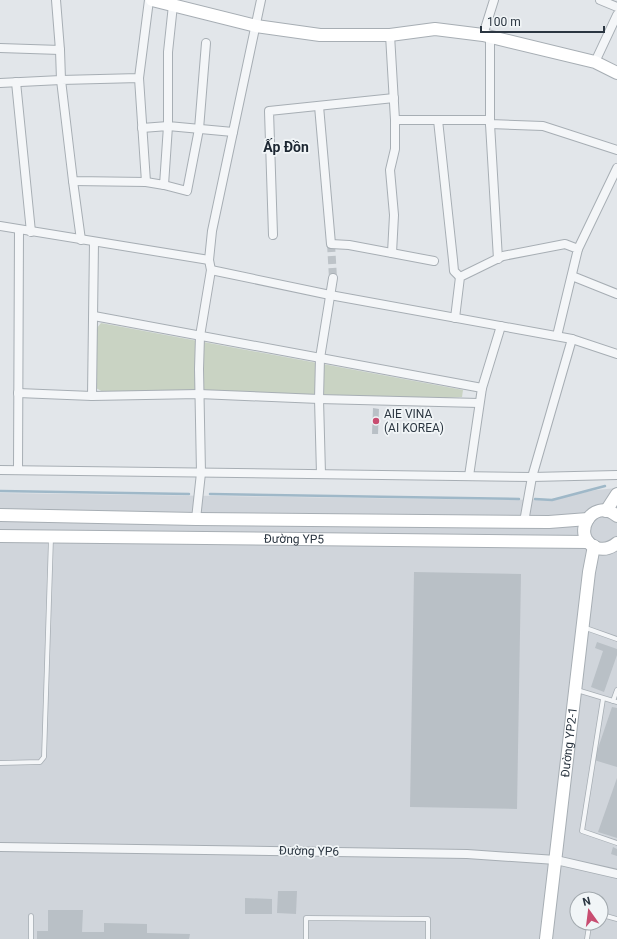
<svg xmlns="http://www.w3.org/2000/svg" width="617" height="939" font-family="Roboto,sans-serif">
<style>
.built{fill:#d0d5db;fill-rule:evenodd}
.green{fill:#c9d3c3}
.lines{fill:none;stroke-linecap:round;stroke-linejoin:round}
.stream{stroke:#9fb8c8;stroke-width:2.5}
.building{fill:#b9c0c6}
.street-tunnel{stroke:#bdc3c8;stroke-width:8;stroke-dasharray:8 4;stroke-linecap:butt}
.lane-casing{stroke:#a7aeb4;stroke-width:5.5}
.street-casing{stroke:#a7aeb4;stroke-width:10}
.secondary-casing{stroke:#a7aeb4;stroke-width:14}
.lane{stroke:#f4f6f8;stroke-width:4}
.street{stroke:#f4f6f8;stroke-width:8}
.secondary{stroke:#fff;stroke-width:12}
.poi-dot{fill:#c84d71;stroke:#f1f5f7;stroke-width:1.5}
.labels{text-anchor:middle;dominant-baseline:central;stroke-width:3.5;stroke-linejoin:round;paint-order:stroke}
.poi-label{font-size:12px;fill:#2b3641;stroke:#f1f5f7;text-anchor:start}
.street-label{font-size:12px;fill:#2b3641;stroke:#f1f5f7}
.quarter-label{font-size:14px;font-weight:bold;fill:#1d2732;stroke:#f1f5f7}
</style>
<rect width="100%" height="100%" fill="#e2e6ea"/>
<!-- built -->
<path class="built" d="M617,488V939H0V493L509,500L551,499L596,490ZM577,899H601V923H577Z"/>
<!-- green -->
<path class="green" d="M101,323L463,390L462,397L446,398L227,392H103L96,388V329Z"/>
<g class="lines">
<!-- stream -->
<g class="stream">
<path d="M0,491L189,494"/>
<path d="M210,494L519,499"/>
<path d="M535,499L552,500L605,486"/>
</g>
</g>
<!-- building -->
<g class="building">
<path d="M373,408L379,409L378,434H372Z"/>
<path d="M414,572L521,574L517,809L410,807Z"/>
<path d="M597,642L617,649V655L604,692L591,687L603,651L595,648Z"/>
<path d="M612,707L617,708V767L594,760Z"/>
<path d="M617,778V838L598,832Z"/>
<path d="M613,847L617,849V856L611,854Z"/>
<path d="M278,891H297L296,914L277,913Z"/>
<path d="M245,898L272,899V914H245Z"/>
<path d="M48,910H83L82,932H104V923L147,924V933L190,934L189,939H37V931H48Z"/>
</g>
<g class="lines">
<!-- street-tunnel -->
<path class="street-tunnel" d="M331,244L333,278"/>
<defs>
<g id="lane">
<path d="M583,627L617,639"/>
<path d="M577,690L617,702"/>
<path d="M603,699L582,831L617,843"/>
<path d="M613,701L617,690"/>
<path d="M0,763L40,762L44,757L51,538"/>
<path d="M601,917L606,916L617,919"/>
<path d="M31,939V916"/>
<path d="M306,939V918L428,919V939"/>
<path d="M587,939L589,926L592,923"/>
</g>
<g id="street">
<path d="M600,0L617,7"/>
<path d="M173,5L168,52V126L233,132"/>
<path d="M390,35L395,120V149L390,170L394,215L392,253"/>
<path d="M483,35L494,0"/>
<path d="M490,36V124L543,126L617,150"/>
<path d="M0,48L60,50L56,0"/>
<path d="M595,62L617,15"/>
<path d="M139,78L146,182L73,181L61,80L139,78L149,0"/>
<path d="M16,82L31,232"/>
<path d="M0,83L61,80L60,50"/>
<path d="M319,106L331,244L349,245L434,261"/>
<path d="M395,120H490"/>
<path d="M438,120L453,260L454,271L460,277"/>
<path d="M490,124L498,259"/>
<path d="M142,128L168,126L164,185L146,182"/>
<path d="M73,181L81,240"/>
<path d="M164,185L187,191L199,129L206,43"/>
<path d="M0,226L209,260"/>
<path d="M273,235L269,111L394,98"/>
<path d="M578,249L617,168"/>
<path d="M211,270L330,295L572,339L532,477L524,522"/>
<path d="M572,276L617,294"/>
<path d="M94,316L482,388"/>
<path d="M455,318L460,277L503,256L565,244L578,249L557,336"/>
<path d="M572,339L617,354"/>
<path d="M18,393L92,396L199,394L319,399L479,403"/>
<path d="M92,396L94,242"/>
<path d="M0,470L532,477L617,475"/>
<path d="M18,470L19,230"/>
<path d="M321,474L319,399L320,358L333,278"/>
<path d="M469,476L482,388L501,326"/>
<path d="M196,519L201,473L199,369L200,336L211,270L209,260L212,231L261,0"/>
<path d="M0,847L467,854L556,860L617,874"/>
</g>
<g id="secondary">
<path d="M152,0L256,26L320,35H390L435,29L483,35L595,62L617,73"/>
<path d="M606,511L617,494"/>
<path d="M0,515L196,519L549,522L588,519"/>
<path d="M617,516C592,495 569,538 597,548C604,550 611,548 617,543"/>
<path id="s1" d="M0,536L588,542"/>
<path id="s2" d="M546,939L589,572L594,546"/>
</g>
</defs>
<!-- lane casing -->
<use href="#lane" class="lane-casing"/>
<!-- street casing -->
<use href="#street" class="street-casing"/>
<!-- secondary casing -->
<use href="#secondary" class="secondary-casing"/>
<!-- lane -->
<use href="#lane" class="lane"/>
<!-- street -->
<use href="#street" class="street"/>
<!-- secondary -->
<use href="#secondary" class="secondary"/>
</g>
<!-- markers -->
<circle class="poi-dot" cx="376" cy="421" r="4"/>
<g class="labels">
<!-- poi labels -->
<g class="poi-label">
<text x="384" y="414">AIE VINA<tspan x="384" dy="14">(AI KOREA)</tspan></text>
</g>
<!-- street labels -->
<g class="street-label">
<text stroke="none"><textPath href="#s1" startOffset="294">Đường YP5</textPath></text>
<text stroke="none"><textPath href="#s2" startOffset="198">Đường YP2-1</textPath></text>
<text transform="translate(309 851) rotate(1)">Đường YP6</text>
</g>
<!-- quarter labels -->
<g class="quarter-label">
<text x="286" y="147">Ấp Đồn</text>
</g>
</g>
<!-- north arrow -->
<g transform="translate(589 911) rotate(346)"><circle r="19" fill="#f1f5f7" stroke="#a2a9ae"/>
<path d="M0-3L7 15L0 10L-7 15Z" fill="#c84d71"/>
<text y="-6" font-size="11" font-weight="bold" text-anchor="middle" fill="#2b3641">N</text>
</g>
<!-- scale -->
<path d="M481 26v6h123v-6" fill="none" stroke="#2b3641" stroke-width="2"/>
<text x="487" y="26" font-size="12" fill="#2b3641" stroke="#f1f5f7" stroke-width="3" paint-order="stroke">100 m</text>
</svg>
